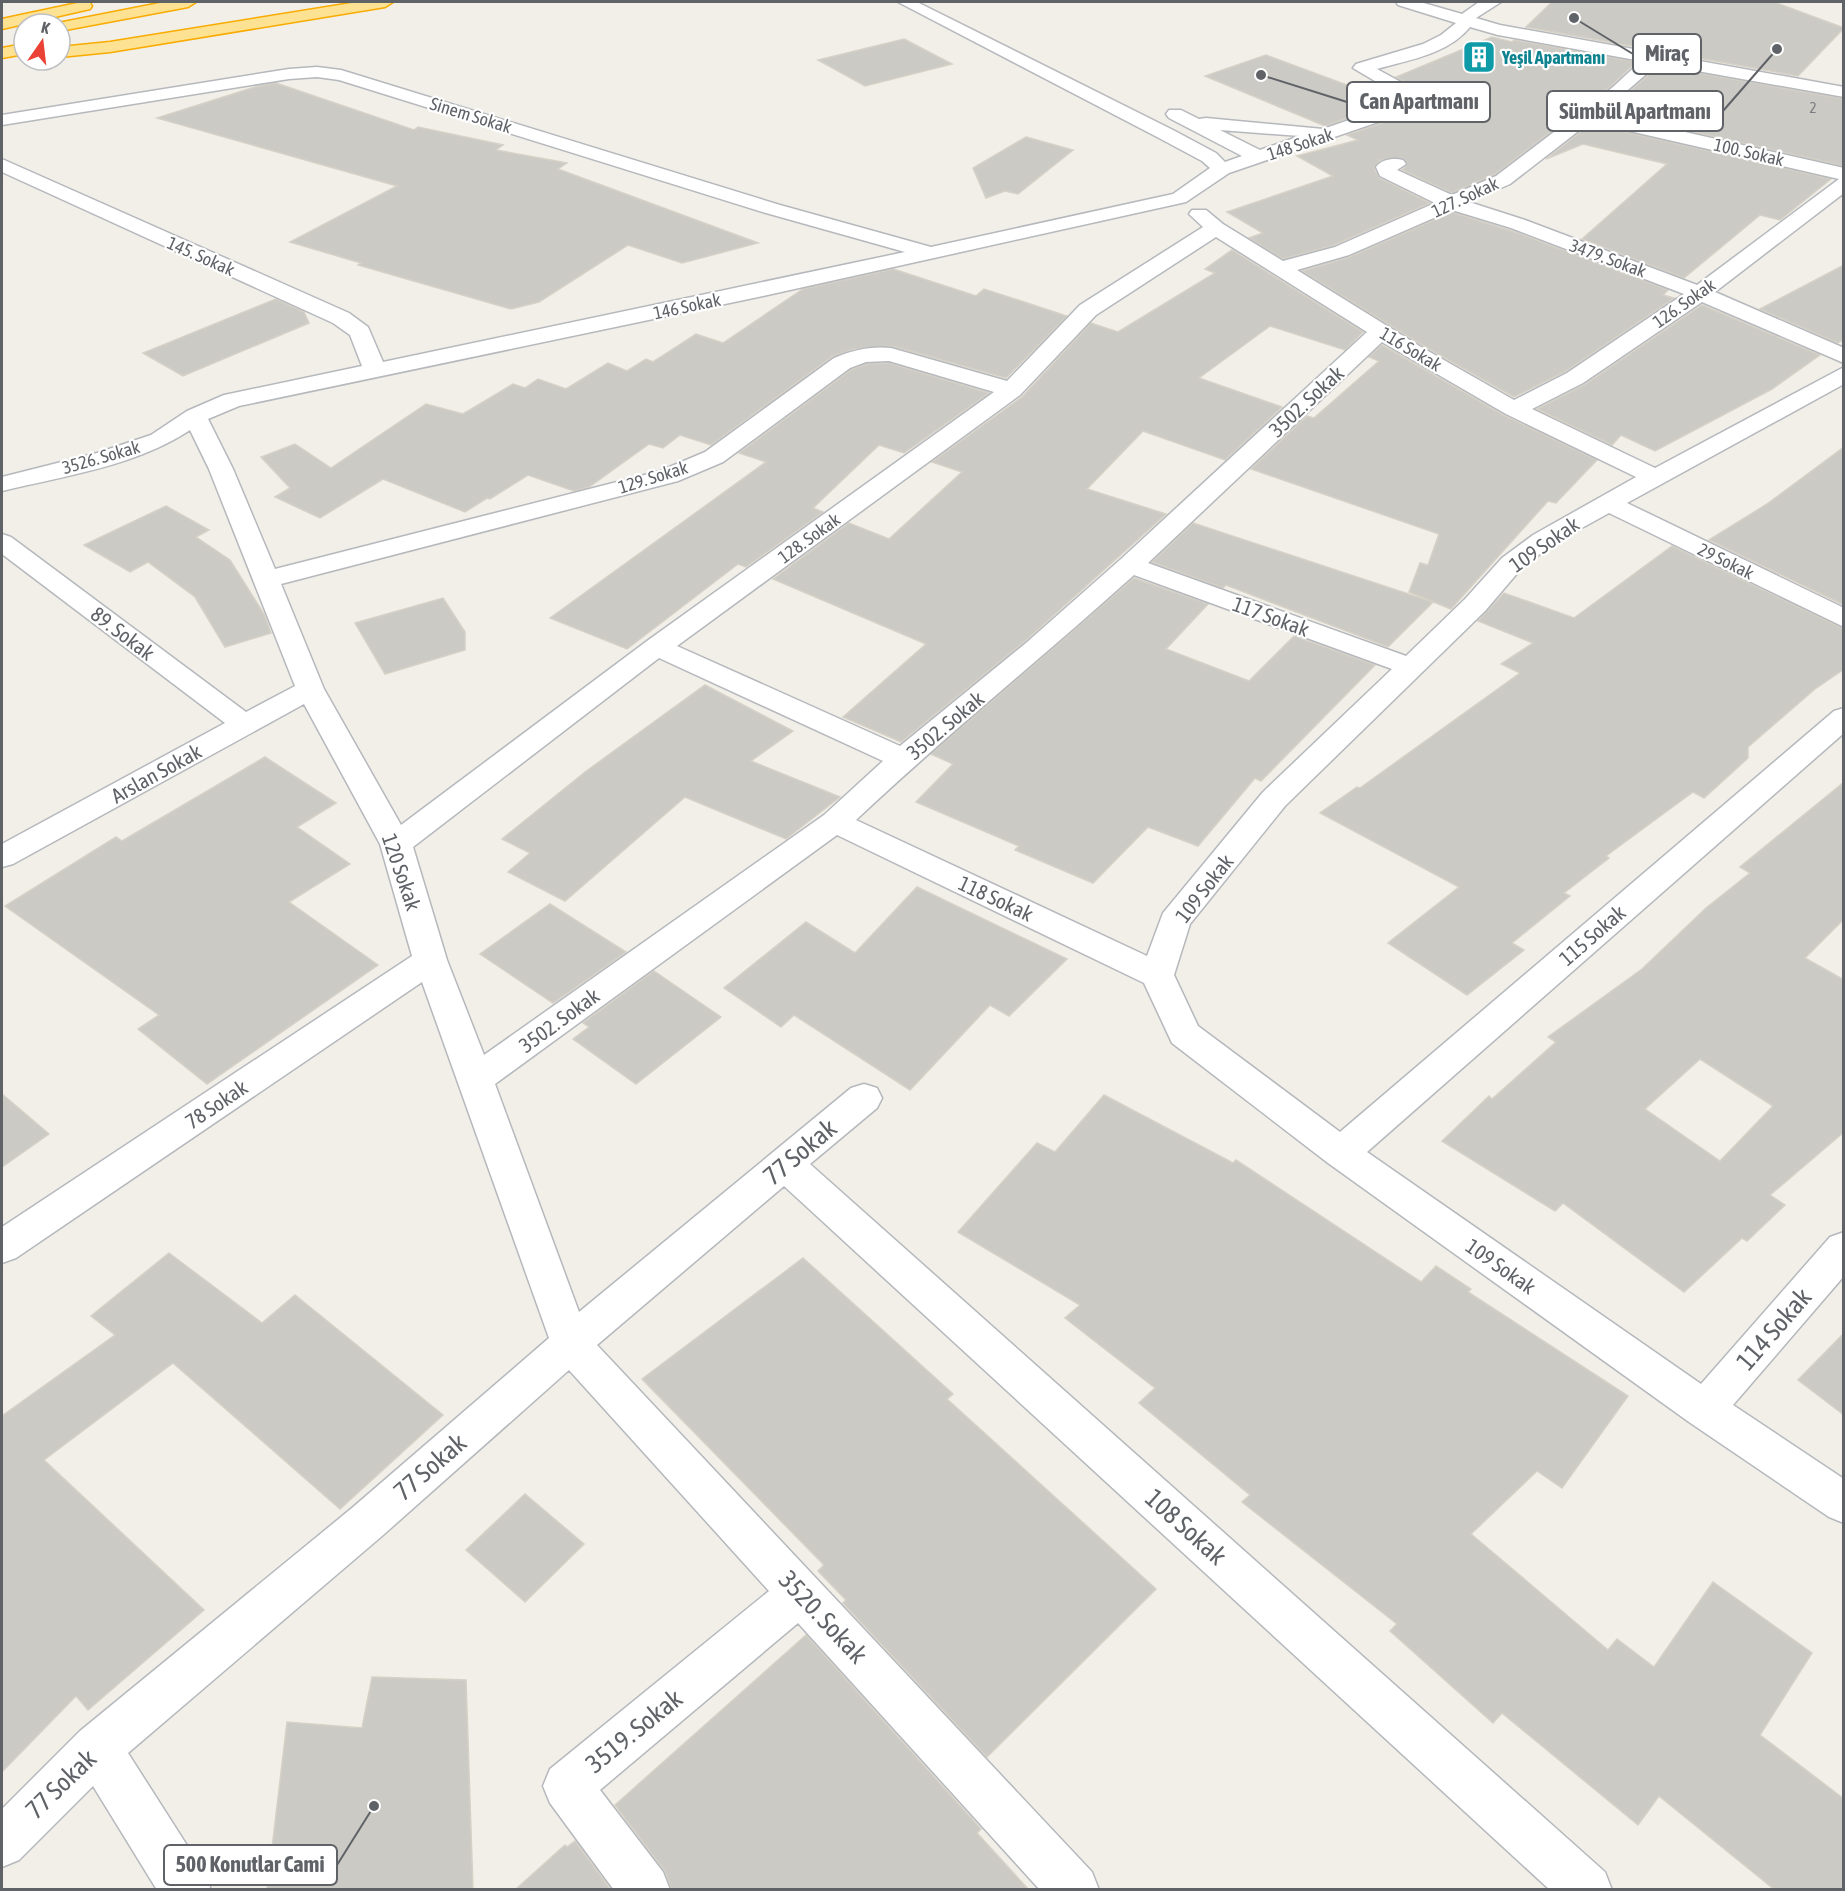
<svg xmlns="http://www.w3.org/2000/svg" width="1845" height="1891" font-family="'Asap Condensed',sans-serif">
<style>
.building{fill:#cccac5;stroke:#d6d1c6;stroke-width:1.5;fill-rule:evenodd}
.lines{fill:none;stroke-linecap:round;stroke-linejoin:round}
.minor-casing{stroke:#b5b8bc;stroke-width:3}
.highway-casing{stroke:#f9ab00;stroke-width:3}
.minor{fill:#fff;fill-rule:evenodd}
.highway{fill:#fde293;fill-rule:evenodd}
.labels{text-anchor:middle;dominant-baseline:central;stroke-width:4.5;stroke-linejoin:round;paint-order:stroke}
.far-number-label{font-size:15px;fill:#7a7d7f}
.far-culture-label{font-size:18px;font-weight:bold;fill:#0d838f;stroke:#fff;text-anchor:start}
.far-street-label{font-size:18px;fill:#5f6368;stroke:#fff}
.street-label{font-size:21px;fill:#5f6368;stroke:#fff}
.near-street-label{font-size:26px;fill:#5f6368;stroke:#fff}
.leader{fill:none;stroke:#5f6368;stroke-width:2}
.callout-dot{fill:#5f6368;stroke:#fff;stroke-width:2}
.callout{fill:#fff;stroke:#5f6368;stroke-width:2}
.callout-label{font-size:22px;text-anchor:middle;font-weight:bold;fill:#5f6368}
</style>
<rect width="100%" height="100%" fill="#f1efe8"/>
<!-- building -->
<g class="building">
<path d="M1552,2H1774L1844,28L1798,76L1526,27Z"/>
<path d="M1492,37L1512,42L1514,40L1636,62L1612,85L1495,174L1452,193L1402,170L1408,164L1403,158L1380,160L1374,168L1379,178L1430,203L1334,245L1283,259L1249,238L1263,233L1227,212L1333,176L1297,156L1358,140L1347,135L1429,107L1433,101L1430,96L1396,77Z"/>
<path d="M904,39L952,64L865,86L818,60Z"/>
<path d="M1266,55L1363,91L1377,85L1402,99L1325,126L1205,76Z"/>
<path d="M1659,66L1844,99V166L1606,112Z"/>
<path d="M276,83L414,130L418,127L503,145L496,150L567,163L558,169L758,243L682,263L628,245L539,302L511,309L358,265L361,263L290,242L397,186L157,118L255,87Z"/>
<path d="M1591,124L1831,179L1780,220L1760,215L1684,278L1582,239L1667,164L1583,144L1546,159Z"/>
<path d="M1026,137L1073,150L1018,194L1005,191L986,198L973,168Z"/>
<path d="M1452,212L1518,233L1668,290L1663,295L1674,298L1566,371L1514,397L1422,345L1302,271L1350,257Z"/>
<path d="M1232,250L1363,332L1345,350L1270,326L1199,378L1282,407L1225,460L1143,431L1087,489L1166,514L1025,641L901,742L843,717L926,644L773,579L849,523L889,539L962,472L932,462L1022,397L1091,323L1118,332L1215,273L1205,269Z"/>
<path d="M1844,265V339L1838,343L1760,309Z"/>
<path d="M893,269L976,296L984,289L1067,316L1006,378L892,346L854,349L833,356L711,445L680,435L663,448L649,444L589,487L574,491L528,475L490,499L487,498L465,512L383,479L320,518L275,497L290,488L261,457L295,444L331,468L426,404L463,414L513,384L525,388L538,379L566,389L608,363L627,371L646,359L653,362L696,334L723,343L803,289Z"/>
<path d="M276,299L304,312L309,323L183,376L143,353Z"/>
<path d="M1702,305L1820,355L1772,389L1655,451L1621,435L1612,445L1537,409L1584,385Z"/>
<path d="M1382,345L1505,416L1597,460L1556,503L1548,501L1451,609L1409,592L1420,563L1428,565L1439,534L1251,469L1307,416L1314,418L1379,361L1369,357Z"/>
<path d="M889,363L989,393L904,453L879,445L813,508L823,512L746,567L738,564L627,649L550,618L766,462L739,453L851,370L866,364Z"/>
<path d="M1844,447V605L1709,540L1767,504Z"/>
<path d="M166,506L209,530L196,537L230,560L264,614L271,633L225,647L195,597L148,562L130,572L84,545Z"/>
<path d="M1193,523L1433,602L1388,647L1226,585L1223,588L1152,562Z"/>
<path d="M1672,546L1844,629V669L1815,689L1748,747V758L1704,798L1693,792L1606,856L1609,858L1564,893L1570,896L1512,943L1524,950L1467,995L1388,943L1459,887L1320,813L1357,787L1360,788L1520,673L1501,664L1533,643L1478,621L1504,593L1574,618Z"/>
<path d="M1134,578L1208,604L1166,649L1249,681L1294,636L1375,665L1261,781L1255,778L1198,846L1148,827L1093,883L1015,850L1019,846L916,802L953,764L931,754Z"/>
<path d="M443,598L465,632V650L385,674L355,623Z"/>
<path d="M705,685L793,731L751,761L840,797L786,839L685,797L565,901L508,872L530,853L502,839L585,772Z"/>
<path d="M265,757L336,803L297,827L350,864L289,902L378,965L207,1084L138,1029L159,1015L5,906L116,837L122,841Z"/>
<path d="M1844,782V919L1805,958L1844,980V1132L1770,1195L1785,1205L1747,1241L1742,1238L1684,1292L1563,1203L1555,1211L1442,1141L1489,1096L1492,1099L1556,1042L1548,1037L1642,969L1706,908L1750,873L1740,867ZM1700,1059L1773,1106L1720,1161L1645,1109Z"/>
<path d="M917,887L1067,959L1009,1016L990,1005L910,1090L794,1015L781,1027L724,988L806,922L855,953Z"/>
<path d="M550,904L626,952L553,1003L480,954Z"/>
<path d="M654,971L721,1017L636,1084L573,1039L589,1027L583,1023Z"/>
<path d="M2,1094L49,1134L2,1167Z"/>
<path d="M1104,1095L1233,1163L1236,1160L1421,1282L1436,1266L1471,1289L1468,1292L1628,1396L1562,1488L1537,1471L1471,1534L1608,1650L1617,1639L1654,1667L1713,1582L1812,1653L1760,1735L1844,1799V1890H1775L1659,1796L1638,1825L1502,1713L1493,1723L1390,1631L1397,1624L1242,1502L1250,1495L1139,1403L1155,1388L1065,1318L1080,1305L958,1232L1037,1143L1055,1152Z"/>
<path d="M169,1253L262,1323L295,1295L443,1415L340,1509L173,1363L44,1460L204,1610L88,1710L76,1696L2,1772V1416L115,1335L91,1316Z"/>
<path d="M803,1258L953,1394L947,1399L1156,1589L987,1757L843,1603L846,1600L818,1571L824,1565L642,1379Z"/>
<path d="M1844,1333V1415L1798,1380Z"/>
<path d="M525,1494L584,1544L525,1602L466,1550Z"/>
<path d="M806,1635L981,1829L977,1833L1029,1890H672L665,1871L615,1805Z"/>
<path d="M372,1677L466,1680L473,1890H267L287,1722L362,1728Z"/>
<path d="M575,1841L611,1890H515L565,1845L567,1847Z"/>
</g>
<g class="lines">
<defs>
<path id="minor" d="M898,2H917L1173,130L1216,153L1225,162L1242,156L1169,118L1166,114L1169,110H1181L1199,119L1206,118L1323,129L1407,100L1353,68L1356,64L1423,44L1441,35L1456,23L1398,5L1396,2H1420L1462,14L1479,2H1501L1476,18L1500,25L1844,87V97L1658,64L1601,113L1844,168V193L1715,292L1844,348V363L1702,302L1583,383L1532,409L1655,468L1844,367V384L1627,503L1844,608V627L1609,513L1551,545L1520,570L1485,611L1285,806L1190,924L1174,975L1198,1026L1340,1132L1834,711L1844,708V733L1367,1152L1701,1384L1830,1237L1844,1232V1276L1733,1405L1844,1479V1523L1829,1517L1689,1422L1328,1163L1172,1043L1144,983L837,835L495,1084L579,1312L851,1088L864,1084L877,1088L882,1098L877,1108L810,1164L1605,1872L1612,1890H1550L784,1186L597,1345L1092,1872L1099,1890H1040L798,1623L600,1790L663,1872L670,1890H614L550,1803L543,1786L550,1769L769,1591L569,1370L382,1536L128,1753L204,1872L211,1890H157L93,1786L19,1860L2,1867V1809L80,1731L352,1508L549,1338L422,982L16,1258L2,1263V1227L412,956L380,844L304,704L13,864L2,867V844L225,723L2,554V534L11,537L246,712L295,686L209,469L190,430C136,466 64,476 2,491V477L97,453L151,435L187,411L224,395L362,366L350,335L333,323L2,172V159L349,313L368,327L383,362L905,252L766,213L339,80L317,77L289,79L2,125V115L289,69L317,67L341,70L780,205L931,247L1173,194L1210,168L1202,161L1159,138ZM1470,27L1498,35L1641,61L1613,87L1496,176L1452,195L1397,170L1406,164L1403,160C1394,158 1382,159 1376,167L1380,176L1435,203L1335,247L1283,261L1223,224L1206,210H1192L1189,214L1203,227L1080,305L1007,381L891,348C871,346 853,350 834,358L705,452L660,471L275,569L233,469L208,419L239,406L763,296L1186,202L1229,173L1428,105L1431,101L1428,97L1377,69C1409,60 1448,54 1470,27ZM1590,122L1839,179L1697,285L1525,220L1469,202L1510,184ZM1220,130L1300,136L1260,150ZM1452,210L1511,228L1684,294L1567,373L1514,400L1421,347L1297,270L1349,255ZM1216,237L1367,332L1121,559L1026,643L900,746L677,646L1020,395L1096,315ZM1382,342L1506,414L1636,477L1533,535L1502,558L1465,599L1406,656L1148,563ZM889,361L994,392L647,641L401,825L324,689L281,584L678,481L723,462L850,368L866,362ZM1134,575L1392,669L1263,792L1163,913L1147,956L856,820C946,735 1042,658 1134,575ZM659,658L883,761L824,815L484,1055L447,960L413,847Z"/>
<g id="highway">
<path d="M82,2L90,3L92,6L90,9L2,29V19Z"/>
<path d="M165,2H196L188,7L60,31V24H53Z"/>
<path d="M358,2H393L385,7L110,52L60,57V47L110,42Z"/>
<path d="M24,44V54L2,58V48Z"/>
</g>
</defs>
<!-- minor casing -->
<use href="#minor" class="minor-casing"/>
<!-- highway casing -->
<use href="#highway" class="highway-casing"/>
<!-- minor -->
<use href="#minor" class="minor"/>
<!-- highway -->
<use href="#highway" class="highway"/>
</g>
<!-- icons -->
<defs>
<symbol id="building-square" viewBox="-11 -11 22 22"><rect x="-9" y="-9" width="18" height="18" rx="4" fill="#0f9aa8" stroke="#fff"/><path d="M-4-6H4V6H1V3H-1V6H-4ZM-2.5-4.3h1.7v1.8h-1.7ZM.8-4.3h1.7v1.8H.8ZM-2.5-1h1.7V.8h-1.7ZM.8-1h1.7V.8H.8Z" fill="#fff"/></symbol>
</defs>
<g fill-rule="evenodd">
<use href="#building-square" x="1460" y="38" width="38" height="38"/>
</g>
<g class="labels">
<!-- far-number labels -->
<g class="far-number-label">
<text x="1813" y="107">2</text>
</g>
<!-- far-culture labels -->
<g class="far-culture-label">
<text x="1502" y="57">Yeşil Apartmanı</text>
</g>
<!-- far-street labels -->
<g class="far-street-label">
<text transform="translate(471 115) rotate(17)">Sinem Sokak</text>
<text transform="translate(1300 144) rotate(-18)">148 Sokak</text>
<text transform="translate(1749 152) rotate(13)">100. Sokak</text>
<text transform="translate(1465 197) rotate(-25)">127. Sokak</text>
<text transform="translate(201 256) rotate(24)">145. Sokak</text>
<text transform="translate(1608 258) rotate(20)">3479. Sokak</text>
<text transform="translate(1684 303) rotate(-35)">126. Sokak</text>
<text transform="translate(687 306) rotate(-12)">146 Sokak</text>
<text transform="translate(1411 349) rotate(31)">116 Sokak</text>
<text transform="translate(101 457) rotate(-16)">3526. Sokak</text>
<text transform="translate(653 477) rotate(-17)">129. Sokak</text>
<text transform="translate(809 538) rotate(-36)">128. Sokak</text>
<text transform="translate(1726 561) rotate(26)">29 Sokak</text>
</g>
<!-- street labels -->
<g class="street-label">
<text transform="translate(1306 401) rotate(-43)">3502. Sokak</text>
<text transform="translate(1544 544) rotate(-35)">109 Sokak</text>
<text transform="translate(1271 616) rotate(20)">117 Sokak</text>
<text transform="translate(123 633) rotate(37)">89. Sokak</text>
<text transform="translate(945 725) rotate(-40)">3502. Sokak</text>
<text transform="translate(156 773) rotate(-29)">Arslan Sokak</text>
<text transform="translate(402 872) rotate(71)">120 Sokak</text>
<text transform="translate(1204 888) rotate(-52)">109 Sokak</text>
<text transform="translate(996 898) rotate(25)">118 Sokak</text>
<text transform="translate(1592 935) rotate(-41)">115 Sokak</text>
<text transform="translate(559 1020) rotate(-36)">3502. Sokak</text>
<text transform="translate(216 1104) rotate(-34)">78 Sokak</text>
<text transform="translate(1501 1266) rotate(35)">109 Sokak</text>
</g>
<!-- near-street labels -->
<g class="near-street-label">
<text transform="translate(800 1152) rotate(-40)">77 Sokak</text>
<text transform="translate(1774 1329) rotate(-49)">114 Sokak</text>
<text transform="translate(430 1467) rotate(-41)">77 Sokak</text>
<text transform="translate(1186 1527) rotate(42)">108 Sokak</text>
<text transform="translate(823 1617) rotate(47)">3520. Sokak</text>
<text transform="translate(634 1731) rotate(-39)">3519. Sokak</text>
<text transform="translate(61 1784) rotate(-44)">77 Sokak</text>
</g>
</g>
<!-- callouts -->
<path class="leader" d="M1574 18L1633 54M1261 75L1347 102M1777 49L1723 111M374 1806L337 1865"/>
<g class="callout-dot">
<circle cx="1574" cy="18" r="6"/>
<circle cx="1261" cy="75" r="6"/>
<circle cx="1777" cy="49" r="6"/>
<circle cx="374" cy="1806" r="6"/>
</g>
<g class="callout">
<rect x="1633" y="34" width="68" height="40" rx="6"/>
<rect x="1347" y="82" width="143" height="40" rx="6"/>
<rect x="1547" y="91" width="176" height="40" rx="6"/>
<rect x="164" y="1845" width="173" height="40" rx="6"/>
</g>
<g class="callout-label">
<text x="1667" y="61">Miraç</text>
<text x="1419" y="109">Can Apartmanı</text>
<text x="1635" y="119">Sümbül Apartmanı</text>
<text x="250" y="1872">500 Konutlar Cami</text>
</g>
<!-- border -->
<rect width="1845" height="1891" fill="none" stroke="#5f6368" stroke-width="6"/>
<!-- north arrow -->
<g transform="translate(42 42) rotate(14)"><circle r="28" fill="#ffffff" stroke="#bfc1c3" stroke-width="1.5"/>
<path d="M0-4.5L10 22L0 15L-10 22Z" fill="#ea4335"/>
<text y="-9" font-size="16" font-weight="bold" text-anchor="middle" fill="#5f6368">K</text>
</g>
</svg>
